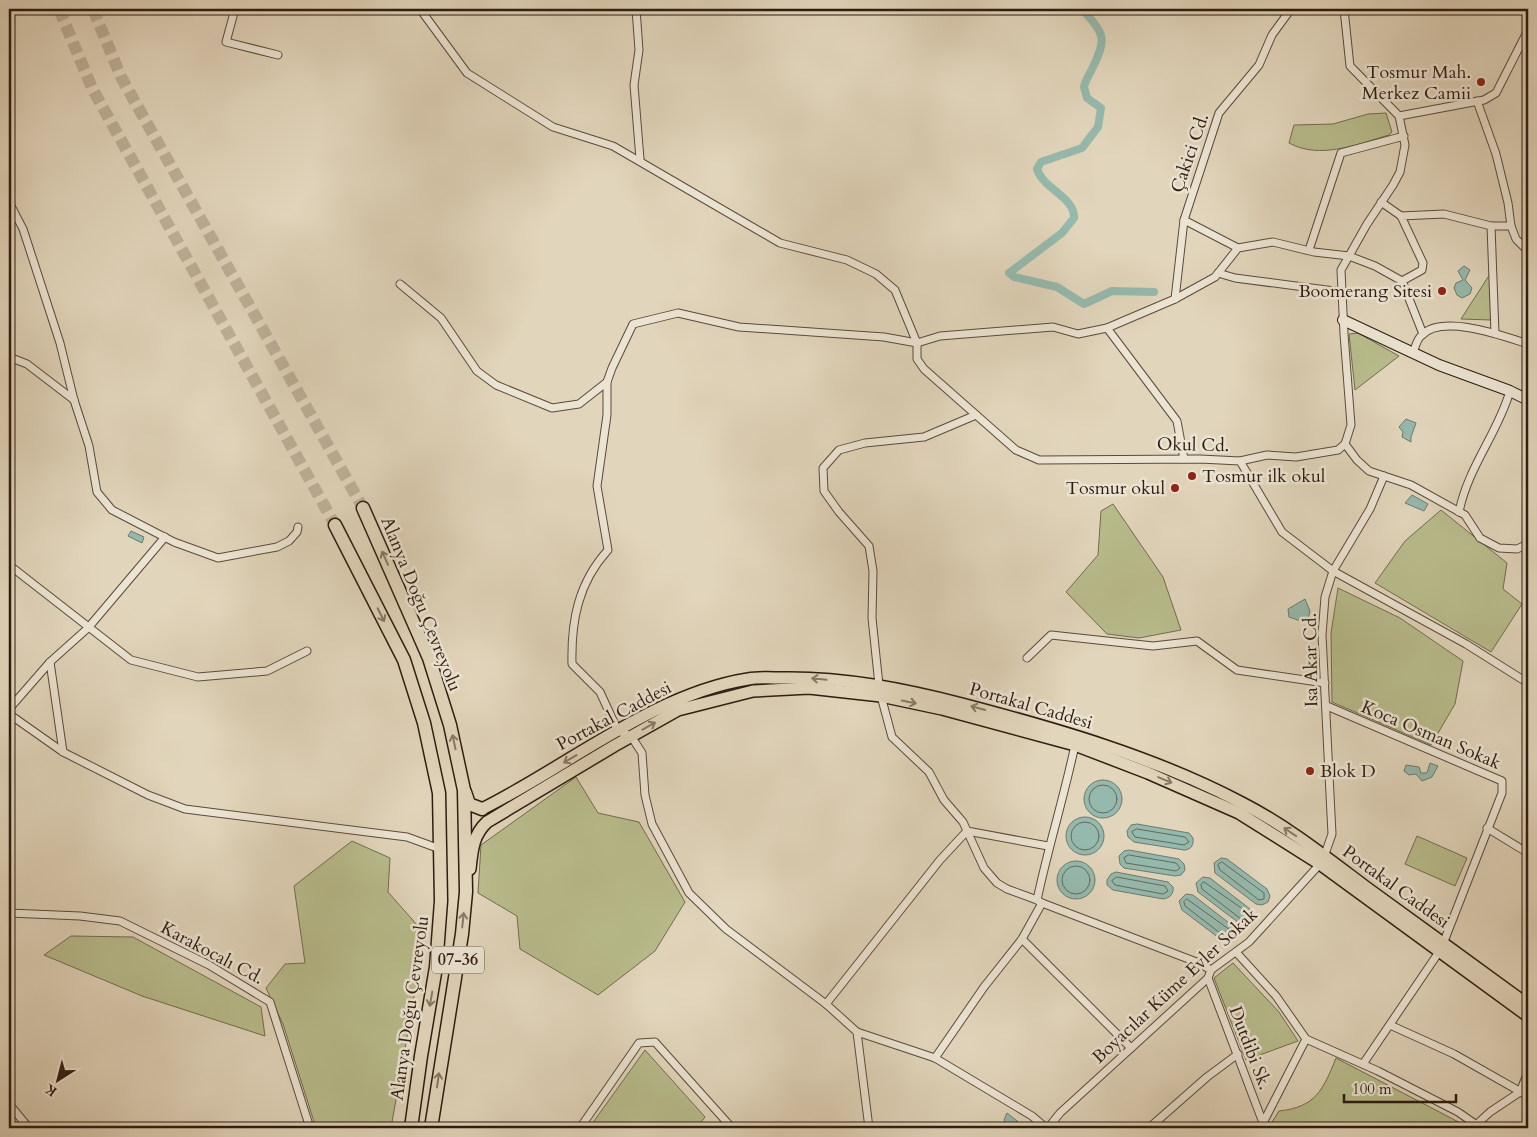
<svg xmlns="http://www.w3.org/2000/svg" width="1537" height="1137" font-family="Cardo,serif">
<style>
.green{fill:#b8bc8c;stroke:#726c4e}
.water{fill:#95b9ad;stroke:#6b7a6f}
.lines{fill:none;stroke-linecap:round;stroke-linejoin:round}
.shore{stroke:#616a5f;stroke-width:1}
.canal{stroke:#95b9ad;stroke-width:8}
.highway-tunnel{stroke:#bdb099;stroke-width:12;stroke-dasharray:12 6;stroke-linecap:butt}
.street-casing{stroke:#5a4a3c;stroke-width:9}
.secondary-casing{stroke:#2d1c11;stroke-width:12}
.primary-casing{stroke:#2d1c11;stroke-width:14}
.highway-casing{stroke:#2d1c11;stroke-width:15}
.street{stroke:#ece4d3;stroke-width:7}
.secondary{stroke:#ece4d3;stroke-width:10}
.primary{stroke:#e1d5bb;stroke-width:11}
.highway{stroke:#e1d5bb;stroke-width:12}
.oneway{stroke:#877866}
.poi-dot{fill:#8f2418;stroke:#ece4d3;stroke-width:2}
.labels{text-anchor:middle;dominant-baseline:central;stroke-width:5;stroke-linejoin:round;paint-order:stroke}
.shield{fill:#ece4d3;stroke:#66584b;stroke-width:1}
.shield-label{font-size:16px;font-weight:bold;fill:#2d1c11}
.poi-label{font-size:18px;fill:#2d1c11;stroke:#ece4d3;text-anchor:end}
.street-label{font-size:18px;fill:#2d1c11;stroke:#ece4d3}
</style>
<rect width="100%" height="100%" fill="#e1d5bb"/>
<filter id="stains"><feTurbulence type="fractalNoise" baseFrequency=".004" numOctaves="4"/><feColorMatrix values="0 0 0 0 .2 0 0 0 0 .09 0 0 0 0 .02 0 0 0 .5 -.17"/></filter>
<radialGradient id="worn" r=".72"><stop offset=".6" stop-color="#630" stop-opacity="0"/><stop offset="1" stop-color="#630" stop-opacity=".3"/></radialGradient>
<!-- green -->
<g class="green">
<path d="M1386,113L1392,132L1389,135C1358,144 1320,160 1289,143L1294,125L1333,124L1368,114Z"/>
<path d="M1490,274L1491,320L1461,319Z"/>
<path d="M1358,333L1399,356L1355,390L1349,334Z"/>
<path d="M1113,504L1163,577L1181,630L1139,638L1107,634L1066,592L1098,555L1101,511Z"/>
<path d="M1441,510L1507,563L1503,589L1522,604L1491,652L1375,583L1405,541Z"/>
<path d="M1338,588L1400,618L1463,661L1455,704L1431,745L1332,702L1331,633Z"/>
<path d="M576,777L598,813L639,822L685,902L655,951L598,995L520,949L517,916L478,893L481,845Z"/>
<path d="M1417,836L1467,858L1455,886L1405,864Z"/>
<path d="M352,841L390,858L388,892L425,934L391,1128H316L283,1024L266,988L285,964L305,963L294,886Z"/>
<path d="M71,936L133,937L261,1007L265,1036L142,996L44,955Z"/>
<path d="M1233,963L1279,1012L1298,1041L1246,1060L1214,978Z"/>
<path d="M645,1050L705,1117L696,1128H589Z"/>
<path d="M1336,1058L1470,1128H1272L1270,1125L1279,1111C1316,1107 1323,1090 1336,1058Z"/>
</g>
<!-- water -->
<g class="water">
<path d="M1464,266L1470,270L1465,280L1472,288L1470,294L1462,298L1457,295L1454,288L1456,283L1463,280L1458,271Z"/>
<path d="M1406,419L1416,423L1411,437V442L1402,437L1403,432L1399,427Z"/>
<path d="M1412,495L1428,504L1424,511L1405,503Z"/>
<path d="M131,531L144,537L142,543L128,536Z"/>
<path d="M1305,599L1310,611L1307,623L1289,617L1288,609Z"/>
<path d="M1430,763L1438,766L1432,777L1422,781L1416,774L1409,775L1404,771L1406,765L1419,767L1421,773H1427Z"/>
<circle cx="1103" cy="799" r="19"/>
<circle cx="1085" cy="836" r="19"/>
<path d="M1137,824L1189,833L1193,838C1194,845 1191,850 1184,850L1134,842L1128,837L1127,831L1131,825Z"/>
<path d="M1129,850L1179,859L1184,864L1185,870L1181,875L1175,876L1124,868L1120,864L1119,856L1124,851Z"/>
<path d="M1221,858L1227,859L1267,889L1270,896L1268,902L1262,905L1256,904L1215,873L1214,863Z"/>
<circle cx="1076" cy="880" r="19"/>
<path d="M1116,872L1168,882L1173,887C1174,894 1170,898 1163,899L1113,890L1107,885V880L1111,874Z"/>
<path d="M1203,877L1210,878L1250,909L1253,915L1250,922L1245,924L1239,923L1198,892L1196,883Z"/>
<path d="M1186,894L1193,895L1233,926L1236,932C1235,940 1230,943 1223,941L1182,910L1179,901Z"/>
<path d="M1007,1113L1026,1128L1007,1126L1004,1120Z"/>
</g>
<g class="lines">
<!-- shore -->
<g class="shore">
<circle cx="1103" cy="799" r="14"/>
<circle cx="1085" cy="836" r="14"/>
<path d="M1137,829L1185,837L1189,842L1184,845L1135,837L1132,832Z"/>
<path d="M1129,855L1176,863L1180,868L1176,871L1126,863L1124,858Z"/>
<path d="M1222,862L1264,893V899L1259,900L1220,870L1218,865Z"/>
<circle cx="1076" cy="880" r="14"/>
<path d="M1117,877L1165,886L1168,891L1163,894L1115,885L1112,881Z"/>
<path d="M1204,882L1247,912V918L1241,919L1202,889L1201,885Z"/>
<path d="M1187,899L1230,930V935L1224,936L1185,906L1184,902Z"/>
</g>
<!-- canal -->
<path class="canal" d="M1082,9C1104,34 1108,37 1092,69C1089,75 1085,81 1084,87L1087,98L1101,108L1098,127L1082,148L1041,162L1037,169C1043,189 1075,197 1074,218L1062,233L1009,273L1014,277L1057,287L1084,304L1112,291L1154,292"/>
<!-- highway-tunnel -->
<g class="highway-tunnel">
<path d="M59,9L92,88L335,525"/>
<path d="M93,9L121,77L363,508"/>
</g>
<defs>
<g id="street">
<path d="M235,9L226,42L278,55"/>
<path d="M420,9L467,73L553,127L613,146L780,243L847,260L876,274L895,290L917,343V359L924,369L1016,450L1039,460L1200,459L1240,461L1282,532L1333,571L1466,644L1528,683"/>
<path d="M636,9L639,50L634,85L640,159"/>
<path d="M1477,101L1496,154L1508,203L1511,226L1516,239L1528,251"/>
<path d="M1399,116L1484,100L1496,93L1528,30"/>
<path d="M9,202L23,229L60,343L74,400L89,446L97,492L112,510L174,542L218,558L277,547L289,541L297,532L298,527"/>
<path d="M1381,202L1401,216"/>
<path d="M1184,220L1238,248"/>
<path d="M1491,226H1511"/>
<path d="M1309,250L1341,153L1404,136"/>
<path d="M1218,273L1235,278L1342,292"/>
<path d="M400,284L441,318L477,371L496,385L552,408L579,404L607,382"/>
<path d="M1175,299L1184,220L1219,113L1259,65L1272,35L1291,9"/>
<path d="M1107,328L1177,421L1184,459"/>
<path d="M1423,334L1402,281L1422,270L1423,263L1401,216L1444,214L1491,226L1495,333"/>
<path d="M1413,353C1415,348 1417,339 1421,336C1441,313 1503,336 1528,344"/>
<path d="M9,357L27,364L74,400"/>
<path d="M1345,444L1351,425L1344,334L1341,270L1349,256L1375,266L1402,281"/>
<path d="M1240,461L1267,455L1296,457L1338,450L1345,444L1357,460L1369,471L1411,485L1465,515L1480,538L1499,548L1517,549L1528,544"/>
<path d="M1459,512C1468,467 1498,433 1510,391"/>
<path d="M9,565L131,660L198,677L267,671L307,651"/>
<path d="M1027,658L1051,635L1153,646L1197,641L1237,670L1325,683"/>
<path d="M50,662L63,752"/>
<path d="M879,685L872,618L873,571L869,546L839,512L824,491L823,468L839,450L865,443L924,437L976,415"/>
<path d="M881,696L892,737L929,772L944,800L963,822L984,868L997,883L1007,889L1037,900"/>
<path d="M1327,706L1502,781V793L1443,944"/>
<path d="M9,709L50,662L88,628L165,537"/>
<path d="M9,714L63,752L148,795L185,809L407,837L440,849"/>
<path d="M1487,828L1528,853"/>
<path d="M1324,857L1332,834L1322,635L1325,597L1333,571L1370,509L1384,476"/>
<path d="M1042,903L1199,963L1211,970"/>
<path d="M9,913L80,916L120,921L209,965L270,1002L310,1128"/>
<path d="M1022,939L1131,1048"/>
<path d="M1236,952L1276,996L1306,1039L1378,1071L1458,1112L1481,1128"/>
<path d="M1208,978L1265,1128"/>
<path d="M826,1004L940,860L967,831L1048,846"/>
<path d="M1390,1025L1454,1054L1528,1096"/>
<path d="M857,1032L935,1058L1032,1116L1046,1128"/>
<path d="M935,1058L984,987L1022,939L1042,903L1037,900C1048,848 1064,797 1075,745"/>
<path d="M1363,1064L1439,952"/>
<path d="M9,1104L29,1128"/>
<path d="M1263,1123L1306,1039"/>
<path d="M1477,1124L1490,1112L1520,1092L1528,1072"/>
<path d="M580,1128L639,1043L655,1042L732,1128"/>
<path d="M869,1128L857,1032L826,1004L726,929L689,893L652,824L645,795L642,753L631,736L618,731L600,692L572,664C571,621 578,583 608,550L597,486L607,415V382L612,368L633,324L678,313L739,327L884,337L917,343L940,336L1053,327L1078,334L1107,328L1175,299L1215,277L1238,248L1273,242L1314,252L1349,256L1367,224L1393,185L1400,172L1405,145L1399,116L1350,66L1344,9"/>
<path d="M1048,1128L1060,1113L1208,978L1211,970L1249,942L1320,864"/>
<path d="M1149,1128L1207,1077L1238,1054"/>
</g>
<path id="secondary" d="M1343,320L1439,365L1510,391L1528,400"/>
<g id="primary">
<path d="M482,809C567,767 653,694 748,679C759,677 772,678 783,678C843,677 903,689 962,704C1057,729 1155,757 1242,803C1287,826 1327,858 1367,888C1421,927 1474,966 1528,1005"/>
<path d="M470,869C472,850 473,835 487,822L614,746L678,710L753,691L809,688L881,696L942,709L1075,745L1148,773L1239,813L1320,864L1528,1016"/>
</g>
<g id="highway">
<path d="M363,508L429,658L450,725L464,790L466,892L462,934L431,1128"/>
<path d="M335,525L404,660L424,723L439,793L441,901L436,967L421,1056L411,1128"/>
<path d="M465,792L469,804L482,809"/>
</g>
</defs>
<!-- street casing -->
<use href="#street" class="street-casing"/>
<!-- secondary casing -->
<use href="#secondary" class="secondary-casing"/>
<!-- primary casing -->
<use href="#primary" class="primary-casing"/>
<!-- highway casing -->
<use href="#highway" class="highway-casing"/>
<!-- street -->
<use href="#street" class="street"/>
<!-- secondary -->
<use href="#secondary" class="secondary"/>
<!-- primary -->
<use href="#primary" class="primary"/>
<!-- highway -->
<use href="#highway" class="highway"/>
</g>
<!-- one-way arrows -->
<defs><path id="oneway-shaft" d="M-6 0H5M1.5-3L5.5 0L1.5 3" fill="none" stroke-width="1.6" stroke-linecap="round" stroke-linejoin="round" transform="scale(1.25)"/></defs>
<g class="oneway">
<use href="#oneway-shaft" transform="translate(385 558) rotate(-114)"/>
<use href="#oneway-shaft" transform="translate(381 615) rotate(63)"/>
<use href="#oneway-shaft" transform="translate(819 679) rotate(-174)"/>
<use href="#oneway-shaft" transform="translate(909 702) rotate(12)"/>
<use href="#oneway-shaft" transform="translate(978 708) rotate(-165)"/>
<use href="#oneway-shaft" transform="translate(649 726) rotate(-29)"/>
<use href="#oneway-shaft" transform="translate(454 742) rotate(-102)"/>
<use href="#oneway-shaft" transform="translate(570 759) rotate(149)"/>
<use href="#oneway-shaft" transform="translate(1165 780) rotate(23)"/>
<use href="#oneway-shaft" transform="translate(1290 832) rotate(-146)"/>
<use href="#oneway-shaft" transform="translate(463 920) rotate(-84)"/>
<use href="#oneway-shaft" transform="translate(431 999) rotate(100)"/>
<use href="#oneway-shaft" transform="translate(438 1080) rotate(-82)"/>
</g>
<!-- markers -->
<g class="poi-dot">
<circle cx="1481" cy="82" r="5"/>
<circle cx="1442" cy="291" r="5"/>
<circle cx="1192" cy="476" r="5"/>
<circle cx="1175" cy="488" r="5"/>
<circle cx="1310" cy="771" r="5"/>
</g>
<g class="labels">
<!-- shield labels -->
<rect class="shield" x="432" y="946.5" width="52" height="27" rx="4"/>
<g class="shield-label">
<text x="458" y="960">07-36</text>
</g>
<!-- poi labels -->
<g class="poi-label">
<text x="1471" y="72">Tosmur Mah.<tspan x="1471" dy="21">Merkez Camii</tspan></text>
<text x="1432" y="291">Boomerang Sitesi</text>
<text x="1202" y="476" text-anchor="start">Tosmur ilk okul</text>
<text x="1165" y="488">Tosmur okul</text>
<text x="1320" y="771" text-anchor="start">Blok D</text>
</g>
<!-- street labels -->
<g class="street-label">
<text transform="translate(1190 153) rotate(-71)">Çakici Cd.</text>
<text transform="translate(1193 445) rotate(1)">Okul Cd.</text>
<text transform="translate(421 604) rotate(68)">Alanya Doğu Çevreyolu</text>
<text transform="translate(1311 660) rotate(-91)">Isa Akar Cd.</text>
<text transform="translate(1031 706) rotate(16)">Portakal Caddesi</text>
<text transform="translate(614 716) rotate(-28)">Portakal Caddesi</text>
<text transform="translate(1431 735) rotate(23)">Koca Osman Sokak</text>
<text transform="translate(1396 887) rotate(36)">Portakal Caddesi</text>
<text transform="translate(212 953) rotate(28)">Karakocalı Cd.</text>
<text transform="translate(1175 986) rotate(-43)">Boyacılar Küme Evler Sokak</text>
<text transform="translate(410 1008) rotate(-82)">Alanya Doğu Çevreyolu</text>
<text transform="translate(1250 1048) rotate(69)">Dutdibi Sk.</text>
</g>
</g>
<!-- margin -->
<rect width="1537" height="1137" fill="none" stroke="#e1d5bb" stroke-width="30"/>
<rect x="10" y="10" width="1517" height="1117" fill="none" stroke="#2d1c11" stroke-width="2.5"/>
<rect x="15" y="15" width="1507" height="1107" fill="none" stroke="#2d1c11"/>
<!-- north arrow -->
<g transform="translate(58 1080) rotate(216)" stroke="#ece4d3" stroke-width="4" paint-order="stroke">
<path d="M0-4L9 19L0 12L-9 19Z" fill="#2d1c11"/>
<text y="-8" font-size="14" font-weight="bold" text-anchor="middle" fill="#2d1c11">K</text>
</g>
<!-- scale -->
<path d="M1344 1094v8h112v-8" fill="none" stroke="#2d1c11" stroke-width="2.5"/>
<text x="1352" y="1094" font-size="15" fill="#2d1c11" stroke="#ece4d3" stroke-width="4" paint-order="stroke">100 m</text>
<rect width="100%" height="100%" filter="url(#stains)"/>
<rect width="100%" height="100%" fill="url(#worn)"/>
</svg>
